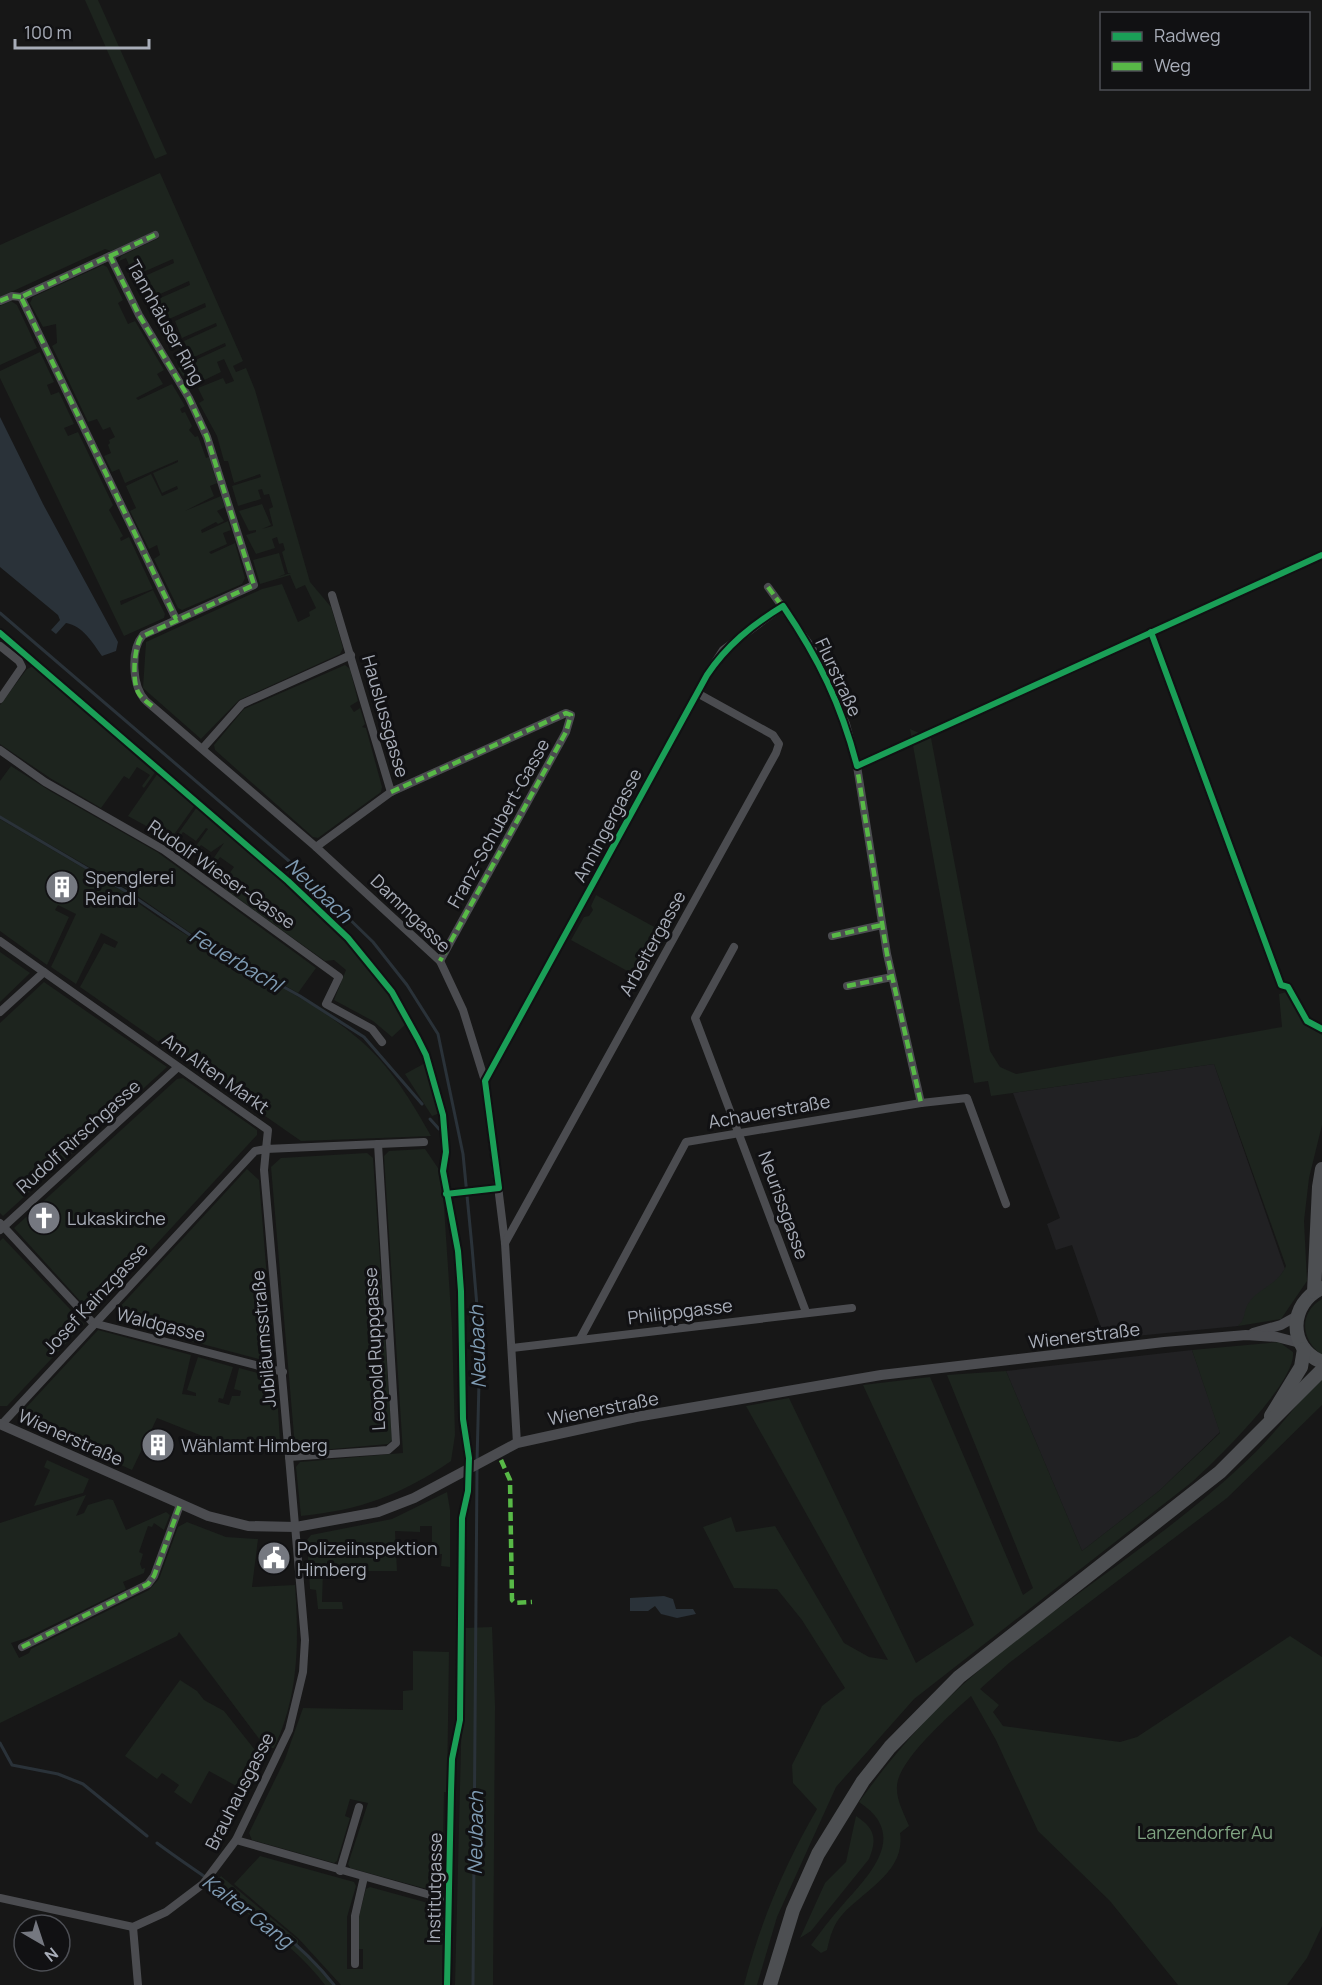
<svg xmlns="http://www.w3.org/2000/svg" width="1322" height="1985" font-family="Manrope,sans-serif">
<style>
.built{fill:#212123}
.green{fill:#1d241e}
.water{fill:#2a3239}
.lines{fill:none;stroke-linecap:round;stroke-linejoin:round}
.stream{stroke:#2a3239;stroke-width:3}
.minor{stroke:#4b4c50;stroke-width:8}
.tertiary{stroke:#4b4c50;stroke-width:10}
.primary{stroke:#4d4f52;stroke-width:14}
.quiet{stroke:#58b947;stroke-width:4.5;stroke-dasharray:9 4.5;stroke-linecap:butt}
.cycleway-casing{stroke:#111113;stroke-width:10}
.cycleway{stroke:#1a9f57;stroke-width:6}
.labels{text-anchor:middle;dominant-baseline:central;stroke-width:6;stroke-linejoin:round;paint-order:stroke}
.street-label{font-size:18px;fill:#a8adb8;stroke:#111113}
.poi-label{font-size:18px;fill:#a8adb8;stroke:#111113;text-anchor:start}
.park-label{font-size:18px;fill:#7fa381;stroke:#111113}
.water-label{font-size:20px;font-style:italic;fill:#7f9bb3;stroke:#111113}
</style>
<rect width="100%" height="100%" fill="#171717"/>
<!-- built -->
<g class="built">
<path d="M1214,1064L1285,1269L1275,1283L1249,1303L1244,1320L1238,1326L1105,1339L1072,1245L1056,1250L1047,1224L1060,1218L1013,1093Z"/>
<path d="M1192,1350L1220,1432L1159,1491L1082,1551L1006,1371Z"/>
</g>
<!-- green -->
<g class="green">
<path d="M85,0H98L167,154L155,159Z"/>
<path d="M160,173L243,361L233,366L236,372L246,368L255,390L310,582L331,607L343,648L340,654L239,700L201,739L143,688L146,642L262,589L282,584L298,622L310,616L309,612L316,608L305,585L296,589L290,575L260,584L253,560L279,553L285,574L278,577L291,573H288L282,552L285,550L283,543L279,544L277,537L272,539L275,548L256,554L246,535L256,532V530L249,531L239,511L262,504L271,525L262,529L273,526L269,509L273,507L269,494L264,495L262,489L258,490L261,499L238,506L232,486L261,477L260,474L234,483L228,461H224L217,436L199,403L204,400L198,388L223,378L226,384L234,381L224,359L217,362L221,372L196,384L189,373L183,376L178,368L226,346L225,343L192,358L184,341L217,326L216,323L182,338L175,321L206,307L205,303L160,323L149,303L190,285L189,281L147,300L136,280L174,263L173,259L134,276L126,258L119,261L121,256L159,238L156,231L111,251L105,249L0,297V245Z"/>
<path d="M103,265L107,267L123,300L118,303L128,324L135,321L164,370L157,374L163,384L136,398L138,400L172,384L185,406L180,409L182,413L185,412L192,426L189,430L195,437L198,436L206,458L209,457L217,483L210,486L214,496L185,511L221,496L225,507L217,511L224,521L218,524L216,522L201,530L202,533L228,521L231,530L223,533L227,544L209,552L211,554L235,543L245,578L242,584L182,610L178,608L154,559L160,555L157,545L149,549L130,511L136,508L126,486L151,474L162,496L178,489L177,486L162,493L153,473L178,462V460L125,483L119,469L112,472L104,456L111,453L108,445L110,443L109,440L115,437L110,427L103,430L97,419L88,422L52,346L57,343L56,324L43,327L30,303L33,297Z"/>
<path d="M11,301L17,305L37,348L0,365V306Z"/>
<path d="M40,352L54,382L47,385L51,395L59,392L74,424L64,428L68,436L78,432L113,505L109,510L123,536L120,538L121,541L129,537L153,589L120,601L121,605L153,590L165,614L164,618L124,636L0,378V371Z"/>
<path d="M345,665L350,669L358,701L350,706L354,712L360,708L365,724L362,727L366,728L382,787L381,792L318,838L313,837L215,750L214,745L244,709Z"/>
<path d="M34,666L156,771L144,788L142,786L150,775L137,767L129,779L124,776L101,808L50,778L0,744V705L27,669Z"/>
<path d="M910,729L931,738L990,1051L1000,1067L1016,1074L1282,1027L1279,994L1294,990L1311,1021L1306,1025L1322,1035V1125L1309,1178L1304,1221L1307,1281L1281,1319L1238,1326C1246,1319 1243,1312 1248,1304C1258,1288 1278,1285 1286,1266L1214,1064L991,1096L988,1081L974,1083Z"/>
<path d="M11,766L50,791L157,852L316,968L298,993L189,932L129,890L0,816V781Z"/>
<path d="M158,773L195,805L173,836L169,833L167,836L150,825L148,827L128,816Z"/>
<path d="M197,807L325,919L323,921C357,950 386,985 406,1024L392,1037L373,1021L334,1000L346,970L334,960L325,961L225,889L229,881L226,878L234,867L220,857L213,867L209,865L224,843L211,852L201,845L193,855L191,853L208,829L206,828L196,841L183,832L175,843L173,841Z"/>
<path d="M0,819L126,893C197,953 291,980 361,1041C391,1067 412,1102 431,1136L301,1141L80,987L104,943L115,948L118,942L101,933L76,984L51,967L76,914L58,905L55,910L69,917L47,965L0,931Z"/>
<path d="M596,895L667,934L642,979L571,940L584,917L589,916L593,910L591,906Z"/>
<path d="M0,952L30,973L0,1002Z"/>
<path d="M44,982L167,1067L3,1216L0,1213V1023Z"/>
<path d="M427,1062L440,1113L432,1116L405,1074Z"/>
<path d="M183,1078L257,1130V1135L92,1314L14,1228L177,1079Z"/>
<path d="M425,1149L440,1171L444,1207L452,1327L455,1435L451,1461C401,1495 361,1510 301,1516L296,1467L300,1462L403,1453L384,1156L389,1151Z"/>
<path d="M367,1153L373,1158L392,1440L388,1444L299,1452L295,1447L271,1167L281,1158Z"/>
<path d="M247,1169L259,1180L274,1363L119,1322L117,1310Z"/>
<path d="M3,1238L84,1324L7,1406H0V1241Z"/>
<path d="M1322,1299V1355C1301,1340 1298,1313 1322,1299Z"/>
<path d="M98,1330L191,1355L182,1394L196,1396V1393L187,1390L198,1357L233,1367L223,1399L219,1398L218,1402L229,1405L232,1396H240L241,1391L234,1389L239,1368L276,1378L280,1442L230,1447L157,1418L132,1470L23,1421L22,1412Z"/>
<path d="M1279,1342L1293,1352C1297,1382 1215,1461 1192,1482L914,1699L836,1787L777,1917L757,1985H744C760,1923 785,1864 817,1809L793,1783L792,1765L822,1706L845,1688L802,1620L777,1589L734,1588L703,1527L731,1517L736,1532L775,1526L844,1643L869,1657L888,1660L746,1406L789,1398L916,1663L974,1625L863,1385L930,1377L1023,1595L1033,1588L947,1375L1006,1371L1082,1551L1159,1491L1220,1433L1192,1350Z"/>
<path d="M1322,1377V1405L1227,1498L1009,1663L980,1689L999,1705L993,1712L1003,1726L1120,1742L1137,1737L1290,1636L1322,1657V1926L1307,1958L1287,1985H1178L1110,1901L1038,1831L996,1740L971,1696C952,1713 898,1760 897,1786C896,1800 904,1813 909,1826L900,1833C906,1872 863,1891 842,1915C833,1925 830,1937 827,1950L821,1953L811,1945C820,1933 829,1920 840,1908C868,1876 911,1836 859,1802C885,1766 913,1732 945,1701C1036,1614 1149,1552 1241,1466C1269,1441 1293,1410 1316,1381Z"/>
<path d="M47,1460L89,1479L83,1493L34,1506L50,1470L44,1467Z"/>
<path d="M447,1492L450,1510V1567L441,1566L442,1554L432,1555V1526H420V1532L395,1531L397,1571H323L322,1602H342L343,1609H318L316,1590L310,1589L307,1540L311,1535L392,1519Z"/>
<path d="M86,1495L76,1516L84,1513L88,1505L108,1499L113,1500L126,1530L166,1512L170,1515L164,1530L154,1523L152,1527L148,1526L139,1552L143,1554L140,1564L142,1569L145,1568L144,1573L123,1582L126,1589L26,1638L11,1643L19,1658L29,1653L31,1649L149,1590L159,1579L178,1527L187,1522L226,1537L258,1539L252,1587L295,1585C299,1642 299,1695 274,1748H266L179,1632L177,1636L0,1723V1523Z"/>
<path d="M492,1627L495,1706L493,1985H455L464,1628Z"/>
<path d="M413,1651L449,1652L447,1792H444L442,1889L438,1892L350,1868L348,1864L368,1803L350,1799L345,1816L350,1818L337,1861L334,1863L252,1840L249,1833L285,1759L303,1708L403,1710V1691L413,1690Z"/>
<path d="M180,1680L197,1691L204,1700L224,1711L263,1760L249,1793L209,1771L191,1804L174,1792L179,1785L162,1773L157,1779L125,1756Z"/>
<path d="M856,1816C874,1828 878,1838 869,1859L811,1931L800,1938L825,1883L846,1862Z"/>
<path d="M260,1856L354,1882L356,1886L347,1917V1969H363V1949H358L359,1916L366,1889L370,1887L439,1906L443,1913L442,1985H341L298,1938L234,1884Z"/>
<path d="M221,1876L298,1940V1947L317,1963L332,1985H325C295,1945 251,1917 212,1887Z"/>
</g>
<!-- water -->
<g class="water">
<path d="M0,417L43,504L118,642L116,651L102,656C93,643 83,626 66,623L56,634L51,630L60,620L58,615L0,567Z"/>
<path d="M664,1596L673,1599L676,1609H693L696,1614L677,1618L661,1614L655,1606L648,1611H630V1598Z"/>
</g>
<g class="lines">
<!-- stream -->
<g class="stream">
<path d="M0,613L296,867L373,942L407,985L438,1034L463,1154L472,1247L480,1342L477,1462"/>
<path d="M0,817L127,892L190,935L300,996L364,1037L422,1104"/>
<path d="M430,1119L439,1129"/>
<path d="M0,1743L12,1765L58,1774L83,1784L147,1836"/>
<path d="M157,1843C217,1888 287,1925 334,1985"/>
<path d="M473,1985L477,1469"/>
</g>
<!-- minor -->
<g class="minor">
<path d="M110,256L155,235"/>
<path d="M0,301L12,296L21,297"/>
<path d="M768,587L812,648L846,724L857,766L887,954L921,1103"/>
<path d="M332,595L391,792"/>
<path d="M176,619L21,297L110,256L139,315L189,398L207,437L254,585L143,635C130,650 132,687 146,701L316,847L440,961L463,1010L485,1081L505,1243L517,1443"/>
<path d="M0,646L19,661L22,667L0,699"/>
<path d="M203,748L242,704L351,655"/>
<path d="M0,750L45,782L164,850L339,977L326,1004L372,1029L382,1042"/>
<path d="M316,847L391,792L566,713L571,715L566,732L440,961"/>
<path d="M832,936L882,925"/>
<path d="M0,941L268,1130L266,1149L424,1142"/>
<path d="M734,947L695,1018L806,1312"/>
<path d="M847,986L892,977"/>
<path d="M0,1012L44,972"/>
<path d="M485,1081L707,675L723,650L783,606"/>
<path d="M0,1223L93,1323L283,1372"/>
<path d="M0,1230L178,1067"/>
<path d="M505,1243L776,753L779,744L773,735L697,693"/>
<path d="M580,1339L686,1142L921,1103L967,1098L1006,1204"/>
<path d="M512,1348L852,1308"/>
<path d="M289,1457L388,1450L396,1443L378,1144"/>
<path d="M22,1647L148,1584L154,1576L180,1505"/>
<path d="M236,1840L448,1900"/>
<path d="M340,1871L359,1807"/>
<path d="M0,1898L133,1927L166,1912L203,1884L236,1840L289,1730L303,1672L305,1640L264,1170L266,1149L255,1151L2,1424"/>
<path d="M133,1927L138,1985"/>
<path d="M355,1964V1916L364,1877"/>
<path d="M447,1985L451,1792"/>
</g>
<!-- tertiary -->
<g class="tertiary">
<path d="M1253,1333L1281,1325L1297,1316"/>
<path d="M0,1424L208,1516L248,1526L296,1527L378,1512L414,1498L517,1443L636,1417L881,1375L1164,1342L1246,1335L1277,1337L1300,1343"/>
</g>
<!-- primary -->
<g class="primary">
<path d="M1322,1288C1289,1303 1287,1348 1322,1362"/>
<path d="M1314,1292L1319,1187L1322,1169"/>
<path d="M1271,1416L1301,1367L1304,1349"/>
<path d="M770,1985L793,1910L818,1854L863,1781L890,1747L959,1677L1220,1472L1322,1370"/>
</g>
<!-- quiet -->
<g class="quiet">
<path d="M110,256L155,235"/>
<path d="M0,301L12,296L21,297"/>
<path d="M768,587L785,610"/>
<path d="M152,706C147,702 141,698 138,692C132,680 134,648 141,637L254,585L207,437L189,398L139,315L110,256L21,297L176,619"/>
<path d="M856,761L887,954L921,1103"/>
<path d="M391,792L566,713L571,715L566,732L440,961"/>
<path d="M832,936L882,925"/>
<path d="M847,986L892,977"/>
<path d="M501,1460L510,1480L512,1600L515,1603L532,1602"/>
<path d="M22,1647L148,1584L154,1576L180,1505"/>
</g>
<defs>
<g id="cycleway">
<path d="M1151,632L1281,985L1288,987L1307,1021L1322,1029"/>
<path d="M0,633L288,881L348,938L392,992L418,1039L426,1055L443,1115L446,1152L443,1171L458,1251L461,1291L463,1419L469,1458L468,1491L462,1518L460,1720L452,1759L451,1792L447,1985"/>
<path d="M446,1194L499,1188L485,1081L707,675C727,645 752,625 783,606C819,659 841,704 857,766L1322,555"/>
</g>
</defs>
<!-- cycleway casing -->
<use href="#cycleway" class="cycleway-casing"/>
<!-- cycleway -->
<use href="#cycleway" class="cycleway"/>
</g>
<!-- icons -->
<defs>
<symbol id="building-disc" viewBox="-11 -11 22 22"><circle r="9.5" fill="#757880" stroke="#111113"/><path d="M-4-6H4V6H1V3H-1V6H-4ZM-2.5-4.3h1.7v1.8h-1.7ZM.8-4.3h1.7v1.8H.8ZM-2.5-1h1.7V.8h-1.7ZM.8-1h1.7V.8H.8Z" fill="#fff"/></symbol>
<symbol id="church-disc" viewBox="-11 -11 22 22"><circle r="9.5" fill="#757880" stroke="#111113"/><path d="M-1.2-6h2.4v3.5h3.3v2.4h-3.3V6h-2.4V-.1h-3.3v-2.4h3.3Z" fill="#fff"/></symbol>
<symbol id="civic-disc" viewBox="-11 -11 22 22"><circle r="9.5" fill="#757880" stroke="#111113"/><path d="M-.6-6.5H3V-4.5H.6V-3L4-1V1h2V6H-6V1h2V-1L-.6-3ZM-1.2 2.5V6h2.4V2.5Z" fill="#fff"/></symbol>
</defs>
<g fill-rule="evenodd">
<use href="#building-disc" x="43" y="868" width="38" height="38"/>
<use href="#church-disc" x="25" y="1199" width="38" height="38"/>
<use href="#building-disc" x="139" y="1426" width="38" height="38"/>
<use href="#civic-disc" x="255" y="1539" width="38" height="38"/>
</g>
<g class="labels">
<!-- street labels -->
<g class="street-label">
<text transform="translate(166 322) rotate(61)">Tannhäuser Ring</text>
<text transform="translate(839 677) rotate(65)">Flurstraße</text>
<text transform="translate(386 716) rotate(74)">Hauslussgasse</text>
<text transform="translate(498 823) rotate(-61)">Franz-Schubert-Gasse</text>
<text transform="translate(607 825) rotate(-62)">Anningergasse</text>
<text transform="translate(222 874) rotate(35)">Rudolf Wieser-Gasse</text>
<text transform="translate(411 913) rotate(44)">Dammgasse</text>
<text transform="translate(652 943) rotate(-61)">Arbeitergasse</text>
<text transform="translate(216 1073) rotate(35)">Am Alten Markt</text>
<text transform="translate(769 1111) rotate(-10)">Achauerstraße</text>
<text transform="translate(78 1136) rotate(-42)">Rudolf Rirschgasse</text>
<text transform="translate(784 1205) rotate(70)">Neurissgasse</text>
<text transform="translate(95 1298) rotate(-47)">Josef Kainzgasse</text>
<text transform="translate(680 1311) rotate(-7)">Philippgasse</text>
<text transform="translate(161 1324) rotate(14)">Waldgasse</text>
<text transform="translate(1084 1335) rotate(-7)">Wienerstraße</text>
<text transform="translate(263 1339) rotate(-95)">Jubiläumsstraße</text>
<text transform="translate(374 1349) rotate(-93)">Leopold Ruppgasse</text>
<text transform="translate(603 1408) rotate(-11)">Wienerstraße</text>
<text transform="translate(71 1437) rotate(24)">Wienerstraße</text>
<text transform="translate(239 1791) rotate(-63)">Brauhausgasse</text>
<text transform="translate(434 1888) rotate(-89)">Institutgasse</text>
</g>
<!-- poi labels -->
<g class="poi-label">
<text x="85" y="877">Spenglerei<tspan x="85" dy="21">Reindl</tspan></text>
<text x="67" y="1218">Lukaskirche</text>
<text x="181" y="1445">Wählamt Himberg</text>
<text x="297" y="1548">Polizeiinspektion<tspan x="297" dy="21">Himberg</tspan></text>
</g>
<!-- park labels -->
<g class="park-label">
<text x="1205" y="1832">Lanzendorfer Au</text>
</g>
<!-- water labels -->
<g class="water-label">
<text transform="translate(319 890) rotate(44)">Neubach</text>
<text transform="translate(236 960) rotate(31)">Feuerbachl</text>
<text transform="translate(477 1347) rotate(-92)">Neubach</text>
<text transform="translate(475 1833) rotate(-89)">Neubach</text>
<text transform="translate(248 1911) rotate(37)">Kalter Gang</text>
</g>
</g>
<!-- legend -->
<rect x="1100" y="12" width="210" height="78" fill="#111113" stroke="#4d4f55" stroke-width="1.5"/>
<rect x="1112" y="32" width="30" height="9" fill="#1a9f57" stroke="#4d4f55" stroke-width="1.5"/>
<text x="1154" y="42" font-size="18" fill="#a8adb8">Radweg</text>
<rect x="1112" y="62" width="30" height="9" fill="#58b947" stroke="#4d4f55" stroke-width="1.5"/>
<text x="1154" y="72" font-size="18" fill="#a8adb8">Weg</text>
<!-- north arrow -->
<g transform="translate(42 1943) rotate(141)"><circle r="28" fill="#111113" stroke="#4d4f55" stroke-width="1.5"/>
<path d="M0-4.5L10 22L0 15L-10 22Z" fill="#757880"/>
<text y="-9" font-size="16" font-weight="bold" text-anchor="middle" fill="#a8adb8">N</text>
</g>
<!-- scale -->
<path d="M15 39v9h134v-9" fill="none" stroke="#a8adb8" stroke-width="3"/>
<text x="24" y="39" font-size="18" fill="#a8adb8" stroke="#111113" stroke-width="4.5" paint-order="stroke">100 m</text>
</svg>
